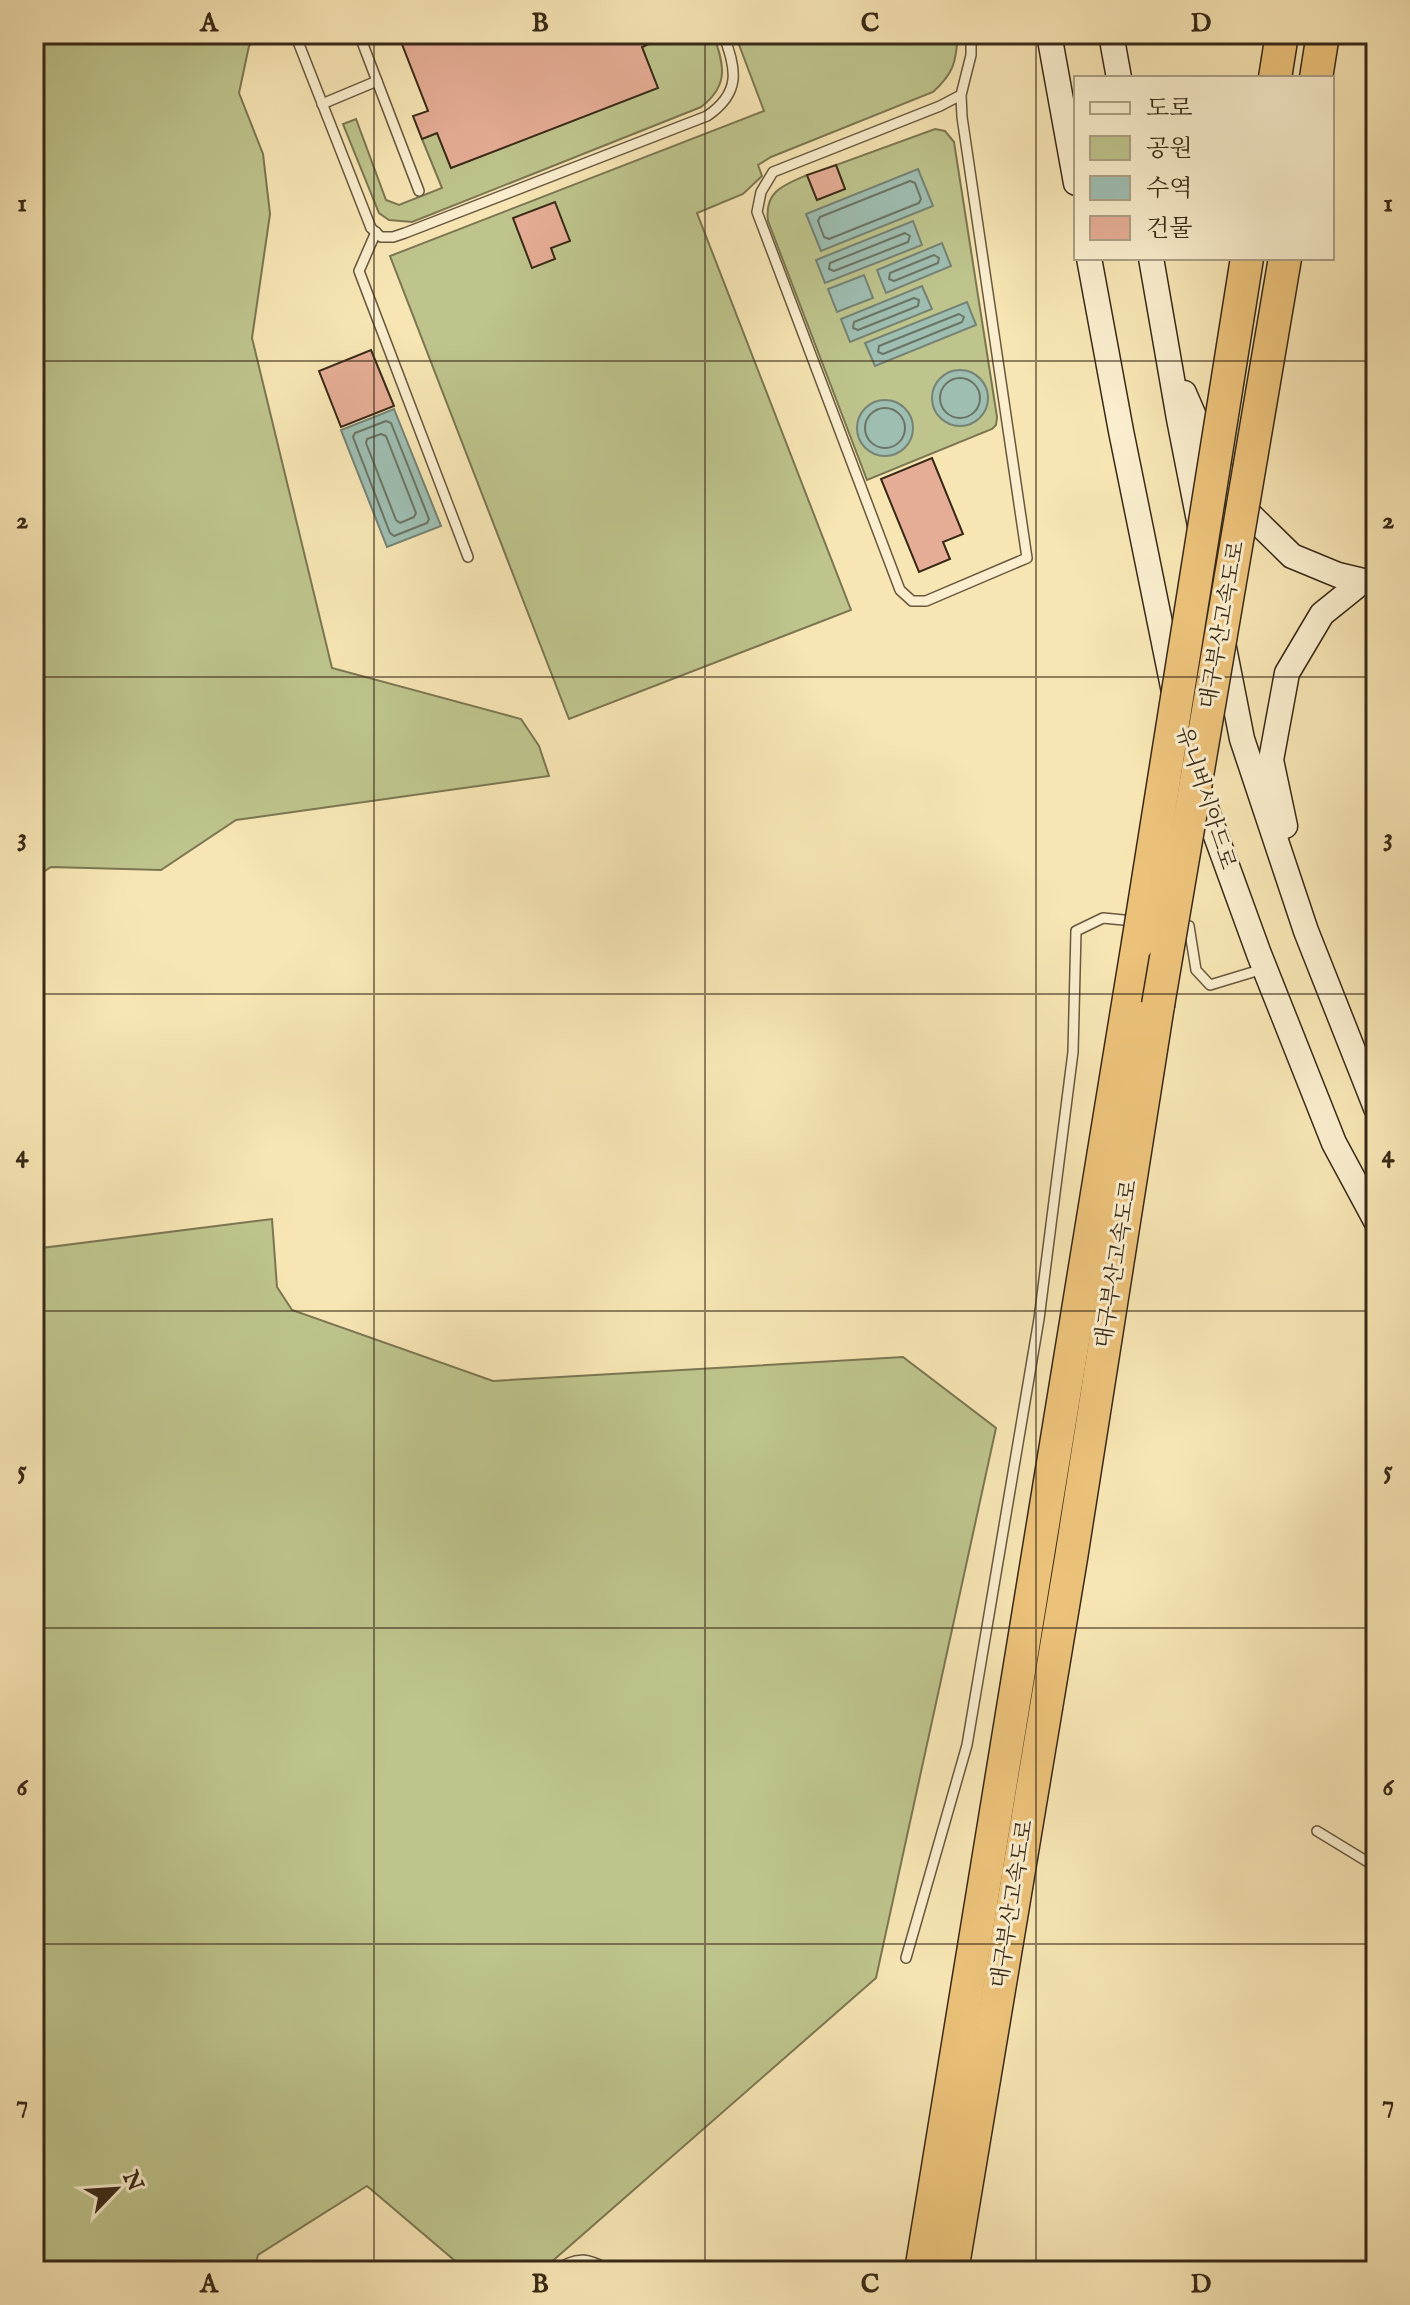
<svg xmlns="http://www.w3.org/2000/svg" width="1410" height="2305" font-family="'IM FELL English','Noto Serif KR',serif">
<style>
.green{fill:#bec48c;stroke:#7b7652;stroke-width:2}
.water{fill:#9ebeb2;stroke:#758274;stroke-width:2}
.lines{fill:none;stroke-linecap:round;stroke-linejoin:round}
.shore{stroke:#6b7464;stroke-width:2}
.building{fill:#e5ad95;stroke:#382917;stroke-width:2}
.lane-casing{stroke:#68583e;stroke-width:12}
.secondary-casing{stroke:#382917;stroke-width:27}
.highway-casing{stroke:#382917;stroke-width:35}
.lane{stroke:#faeece;stroke-width:9}
.secondary{stroke:#faeece;stroke-width:24}
.highway{stroke:#ecc27a;stroke-width:32}
.highway-bridge-casing{stroke:#382917;stroke-width:35;stroke-linecap:butt}
.highway-bridge{stroke:#ecc27a;stroke-width:32}
.grid{fill:none;stroke:#382917;stroke-width:2;stroke-opacity:0.55}
.labels{text-anchor:middle;dominant-baseline:central;stroke-width:6;stroke-linejoin:round;paint-order:stroke}
.street-label{font-size:22px;fill:#382917;stroke:#faeece}
.neatline{fill:none;stroke:#382917;stroke-width:3}
.grid-label{font-size:26px;text-anchor:middle;font-weight:bold;fill:#382917}
</style>
<rect width="100%" height="100%" fill="#f7e5b4"/>
<filter id="stains"><feTurbulence type="fractalNoise" baseFrequency=".0025" numOctaves="4"/><feColorMatrix values="0 0 0 0 .2 0 0 0 0 .09 0 0 0 0 .02 0 0 0 .5 -.17"/></filter>
<radialGradient id="worn" r=".72"><stop offset=".6" stop-color="#630" stop-opacity="0"/><stop offset="1" stop-color="#630" stop-opacity=".3"/></radialGradient>
<!-- green -->
<g class="green">
<path d="M34,34H264L249,46L239,93L263,154L270,214L252,338L332,668L521,719L539,746L549,776L236,820L161,870L51,867L34,878Z"/>
<path d="M653,34H713C724,64 730,85 701,107L412,222L389,220L379,213L343,124L356,119L386,200L399,205L442,188L422,139L437,133L451,168L657,88L642,47L655,41Z"/>
<path d="M735,34H958C956,62 954,73 933,92L771,157L758,165L762,176L743,194L697,213L851,610L569,719L390,256L764,111Z"/>
<path d="M935,129L945,131L954,142L997,417L996,425L992,429L867,480L768,221C764,191 784,185 807,175L817,200L845,189L836,165Z"/>
<path d="M272,1219L277,1287L292,1310L493,1381L903,1357L996,1428L876,1978L541,2271H467L367,2186L258,2255L254,2271H34V1249Z"/>
</g>
<!-- water -->
<g class="water">
<path d="M918,169L933,206L821,251L806,214Z"/>
<path d="M913,221L922,245L825,283L816,260Z"/>
<path d="M942,243L951,266L886,293L877,270Z"/>
<path d="M864,275L873,298L837,312L828,289Z"/>
<path d="M922,286L932,309L850,342L841,319Z"/>
<path d="M967,302L976,325L875,366L865,343Z"/>
<circle cx="960" cy="398" r="28"/>
<circle cx="885" cy="428" r="28"/>
<path d="M394,409L441,526L387,547L341,430Z"/>
</g>
<g class="lines">
<!-- shore -->
<g class="shore">
<path d="M910,181L915,183L921,199L919,203L829,239L824,237L818,221L820,217Z"/>
<path d="M905,233L910,236L908,242L834,271L829,269L830,263Z"/>
<path d="M934,255L939,258L938,263L894,281L889,279L890,273Z"/>
<path d="M914,298L919,300L918,306L858,330L853,328L854,322Z"/>
<path d="M959,314L964,317L962,322L883,354L878,352L879,346Z"/>
<circle cx="960" cy="398" r="20"/>
<circle cx="885" cy="428" r="20"/>
<path d="M386,421L391,423L429,519L427,523L394,536L390,533L353,437L355,433Z"/>
<path d="M381,434L386,436L416,513L414,517L400,523L396,520L366,443L367,439Z"/>
</g>
</g>
<!-- building -->
<g class="building">
<path d="M398,34H653L656,41L642,47L658,88L451,168L437,133L422,139L413,116L428,111Z"/>
<path d="M836,165L845,189L817,200L807,175Z"/>
<path d="M555,202L570,241L551,248L555,259L532,268L513,218Z"/>
<path d="M371,350L394,406L341,427L319,371Z"/>
<path d="M932,458L963,534L943,542L950,559L919,572L881,479Z"/>
</g>
<g class="lines">
<defs>
<g id="lane">
<path d="M295,34L371,228L381,237H393L405,233L707,116C741,93 737,69 723,34"/>
<path d="M359,34L419,191"/>
<path d="M961,95L940,106L773,172L761,192L757,212L900,590L912,601H926L1027,558L962,117L961,95L971,55V34"/>
<path d="M322,104L377,81"/>
<path d="M376,232L359,271L468,557"/>
<path d="M1177,925L1189,926L1196,970L1210,985L1263,969"/>
<path d="M1317,1831L1376,1867"/>
<path d="M906,1958L967,1745L1039,1319L1073,1052L1076,931L1103,918L1134,921"/>
<path d="M553,2271C578,2257 585,2256 611,2271"/>
</g>
<g id="secondary">
<path d="M1049,34L1076,183"/>
<path d="M1111,34L1119,78"/>
<path d="M1089,258L1121,431L1187,756L1259,954L1334,1143L1376,1221"/>
<path d="M1151,258L1179,419L1242,739L1306,931L1376,1108"/>
<path d="M1184,393L1207,446L1241,506L1292,556L1338,575L1363,581L1322,614L1287,673L1271,760L1285,826"/>
</g>
<g id="highway">
<path d="M1275,78L1282,34"/>
<path d="M1316,78L1323,34"/>
<path d="M921,2271L1138,943"/>
<path d="M952,2271L1071,1558L1158,1005"/>
</g>
</defs>
<!-- lane casing -->
<use href="#lane" class="lane-casing"/>
<!-- secondary casing -->
<use href="#secondary" class="secondary-casing"/>
<!-- highway casing -->
<use href="#highway" class="highway-casing"/>
<!-- lane -->
<use href="#lane" class="lane"/>
<!-- secondary -->
<use href="#secondary" class="secondary"/>
<!-- highway -->
<use href="#highway" class="highway"/>
<defs>
<g id="highway-bridge">
<path d="M1138,943L1247,258"/>
<path d="M1158,1005L1285,258"/>
</g>
</defs>
<!-- highway-bridge casing -->
<use href="#highway-bridge" class="highway-bridge-casing"/>
<!-- highway-bridge -->
<use href="#highway-bridge" class="highway-bridge"/>
</g>
<!-- grid -->
<path class="grid" d="M374,34V2271M705,34V2271M1036,34V2271M34,361H1376M34,677H1376M34,994H1376M34,1311H1376M34,1628H1376M34,1944H1376"/>
<g class="labels">
<!-- street labels -->
<g class="street-label">
<text transform="translate(1223 625) rotate(-80)">대구부산고속도로</text>
<text transform="translate(1205 798) rotate(72)">유니버시아드로</text>
<text transform="translate(1117 1264) rotate(-81)">대구부산고속도로</text>
<text transform="translate(1013 1904) rotate(-81)">대구부산고속도로</text>
</g>
</g>
<!-- margin -->
<rect width="1410" height="2305" fill="none" stroke="#f7e5b4" stroke-width="88"/>
<!-- legend -->
<rect x="1074" y="76" width="260" height="184" fill="#faeece" stroke="#ac9f85" stroke-width="2"/>
<rect x="1090" y="102" width="40" height="12" fill="#faeece" stroke="#ac9f85" stroke-width="2"/>
<text x="1146" y="116" font-size="24" fill="#382917">도로</text>
<rect x="1090" y="136" width="40" height="24" fill="#bec48c" stroke="#ac9f85" stroke-width="2"/>
<text x="1146" y="156" font-size="24" fill="#382917">공원</text>
<rect x="1090" y="176" width="40" height="24" fill="#9ebeb2" stroke="#ac9f85" stroke-width="2"/>
<text x="1146" y="196" font-size="24" fill="#382917">수역</text>
<rect x="1090" y="216" width="40" height="24" fill="#e5ad95" stroke="#ac9f85" stroke-width="2"/>
<text x="1146" y="236" font-size="24" fill="#382917">건물</text>
<!-- north arrow -->
<g transform="translate(116 2189) rotate(65)" stroke="#faeece" stroke-width="6" paint-order="stroke">
<path d="M0-6L14 30L0 20L-14 30Z" fill="#382917"/>
<text y="-12" font-size="22" font-weight="bold" text-anchor="middle" fill="#382917">N</text>
</g>
<rect x="44" y="44" width="1322" height="2217" class="neatline"/>
<g class="grid-label">
<text x="209" y="31">A</text>
<text x="540" y="31">B</text>
<text x="870" y="31">C</text>
<text x="1201" y="31">D</text>
<text x="22" y="211">1</text>
<text x="1388" y="211">1</text>
<text x="22" y="528">2</text>
<text x="1388" y="528">2</text>
<text x="22" y="845">3</text>
<text x="1388" y="845">3</text>
<text x="22" y="1162">4</text>
<text x="1388" y="1162">4</text>
<text x="22" y="1478">5</text>
<text x="1388" y="1478">5</text>
<text x="22" y="1795">6</text>
<text x="1388" y="1795">6</text>
<text x="22" y="2112">7</text>
<text x="1388" y="2112">7</text>
<text x="209" y="2292">A</text>
<text x="540" y="2292">B</text>
<text x="870" y="2292">C</text>
<text x="1201" y="2292">D</text>
</g>
<rect width="100%" height="100%" filter="url(#stains)"/>
<rect width="100%" height="100%" fill="url(#worn)"/>
</svg>
